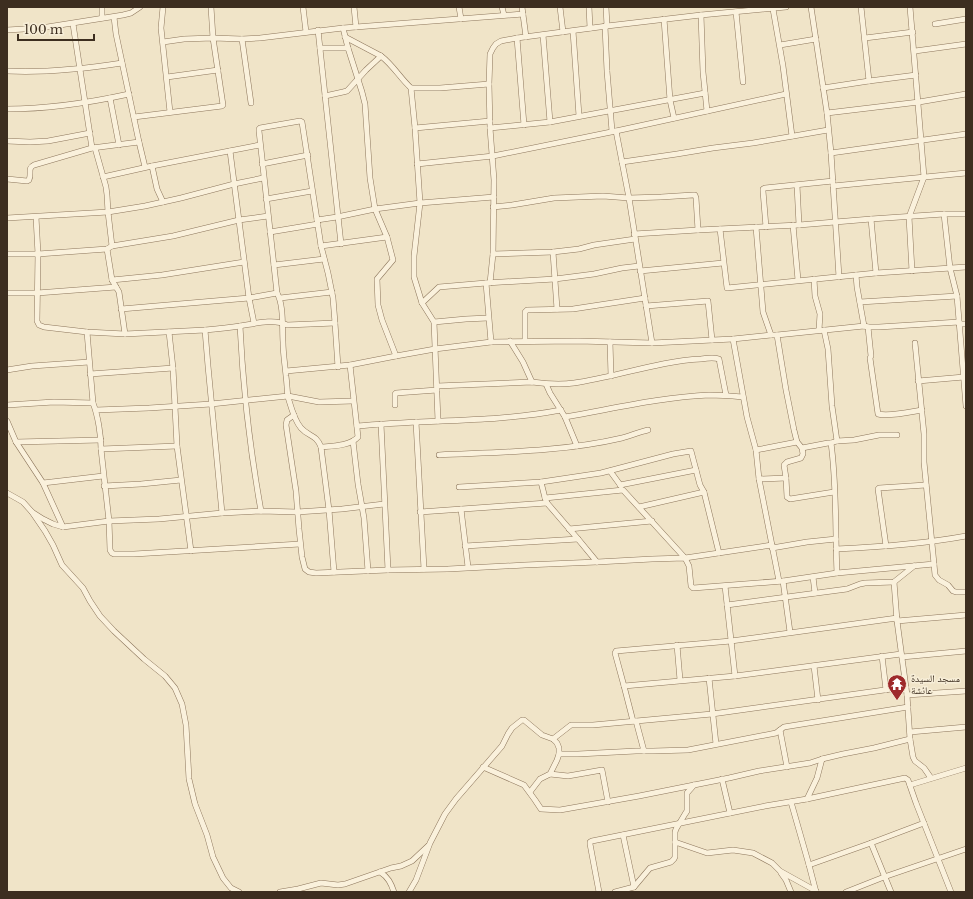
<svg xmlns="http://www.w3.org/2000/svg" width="973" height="899" font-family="'Libre Baskerville','Noto Naskh Arabic',serif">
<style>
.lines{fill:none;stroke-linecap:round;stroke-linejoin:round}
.minor-casing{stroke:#8d765c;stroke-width:6}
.minor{stroke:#faf1dc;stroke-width:5}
.labels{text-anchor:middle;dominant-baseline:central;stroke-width:3;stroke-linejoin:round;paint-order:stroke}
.poi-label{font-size:10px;fill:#3d2e20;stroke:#f7eed8;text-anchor:start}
</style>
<rect width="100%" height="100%" fill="#f0e4c8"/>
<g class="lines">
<defs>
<g id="minor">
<path d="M163,7L161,28L170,112"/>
<path d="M303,7L306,32"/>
<path d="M354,7L356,27"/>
<path d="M459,7L461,19"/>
<path d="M502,7L504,15"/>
<path d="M522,7L526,37"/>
<path d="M560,7L563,32"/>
<path d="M589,7L590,28"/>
<path d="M606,7L607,26"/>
<path d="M811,7L827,113L831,153L839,277"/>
<path d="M861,7L869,81"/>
<path d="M910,7L924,177L909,217L912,271"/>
<path d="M773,9L783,66L792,136"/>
<path d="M736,12L743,82"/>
<path d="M701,15L703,72L707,111"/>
<path d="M114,17L116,34L139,142L145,167"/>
<path d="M102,18V7"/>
<path d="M664,19L670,100L674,118"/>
<path d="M73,24L92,148"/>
<path d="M935,24L966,19"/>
<path d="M605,26L607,71L612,131"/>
<path d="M343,28L348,48L362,92L365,104L370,178L375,209L387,237L393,260L377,279L378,305L382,320L396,356"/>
<path d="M7,30L41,28L123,15L131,13L140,7"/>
<path d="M318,30L341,244"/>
<path d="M573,31L579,116"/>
<path d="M543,35L550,122"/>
<path d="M345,37L381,56C393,65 400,78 411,88H440L489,84"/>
<path d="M517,38L524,125"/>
<path d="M865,38L913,32"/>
<path d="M242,39L251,103"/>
<path d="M163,42L184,39L213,38L242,39L260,38L343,28L523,14"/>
<path d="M780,45L816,39"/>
<path d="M320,48H348"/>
<path d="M915,51L966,44"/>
<path d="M7,71C46,73 83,69 122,63"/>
<path d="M167,77L218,70"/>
<path d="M411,88L415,128L420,203L414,256V277L422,303L434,322L438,421"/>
<path d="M823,88L869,81L916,75"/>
<path d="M325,96L343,92L347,91L366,70L381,56"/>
<path d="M110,98L119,145"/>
<path d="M7,109C48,109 88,103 129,94"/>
<path d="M827,113L919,102L966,94"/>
<path d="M134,117L222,106L223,105L213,38L211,7"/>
<path d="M415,128L490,121"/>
<path d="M490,128L550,122L705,93"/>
<path d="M616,131L629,198L652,343"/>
<path d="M7,141L30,142L48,141L90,133"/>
<path d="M95,148L106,187L107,195L108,212L112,246"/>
<path d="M230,151L249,298L254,323"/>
<path d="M831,153L966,134"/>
<path d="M622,162L677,154L713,148L753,143L828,130"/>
<path d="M262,164L308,155"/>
<path d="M417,164L493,156L616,131L786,94"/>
<path d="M152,166L157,189L163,202"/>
<path d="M103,177L152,166L260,145"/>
<path d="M7,179L27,181L29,180C32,174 27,168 34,165L92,148L139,142"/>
<path d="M797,185L799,225"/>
<path d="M833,186L966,173"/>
<path d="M266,199L312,191"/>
<path d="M493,207L512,205L554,198L603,196L629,198L661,197L693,195H695L696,198L698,230"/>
<path d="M944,214L950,268L957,296L966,406"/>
<path d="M36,217L38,254L37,321L39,325L44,327L87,332L125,334L205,330L208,366L222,513"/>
<path d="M7,218L108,212L145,206L181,198L234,184L263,178"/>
<path d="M871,219L876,273"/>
<path d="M317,220L337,217L375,209L420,203L494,197"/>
<path d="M793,225L798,280"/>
<path d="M756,227L763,312L771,335"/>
<path d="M766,227L763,191V189L765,188L833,181"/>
<path d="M720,229L727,288L876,273L966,267"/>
<path d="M270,232L318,224"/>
<path d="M634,234L698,230L799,225L871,219L944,214H966"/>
<path d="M321,246L387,237"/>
<path d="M107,249L112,280L119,292L125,334"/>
<path d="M553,252L557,309"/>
<path d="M7,254H38L107,249L112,246L173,236L239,220L268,216"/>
<path d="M493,254L553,252L579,249L594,245L635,239"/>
<path d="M274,265L324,259"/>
<path d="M640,271L723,263"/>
<path d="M856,275L857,287L864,326"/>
<path d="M814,279L815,296L820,314L819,330"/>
<path d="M112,280L162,275L244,262"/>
<path d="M486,283L491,342"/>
<path d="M490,283L493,254L494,180L490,128L489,84L490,54L493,48L496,44L501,41L517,38L607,26L701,15L786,7"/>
<path d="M7,293H37L116,287"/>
<path d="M280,298L332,292"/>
<path d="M860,302L957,296"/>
<path d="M422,303L439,287L486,283L555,279L594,274L622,268L639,266"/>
<path d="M646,306L708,301L712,340"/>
<path d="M121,309L249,298L277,293"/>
<path d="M434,322L466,319L488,318"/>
<path d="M959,324H966"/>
<path d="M240,326C243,388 250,450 261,511"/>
<path d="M868,327L871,356L870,358L878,414C889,417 910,412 922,410"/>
<path d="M205,330C217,329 228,328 240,326C253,324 274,318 287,325L335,323"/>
<path d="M824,330L828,349L832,406L837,441"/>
<path d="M87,332L93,403C98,416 101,435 101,449L109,521L110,550L112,553L114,554H134L300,544"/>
<path d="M169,332L173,368L177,446L191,551"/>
<path d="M777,335L786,390L794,430L797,442L802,448L803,454L801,458L787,462L784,465L786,478L787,497L790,499L834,492"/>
<path d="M733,339L747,417L756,450L759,479L779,581"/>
<path d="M510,341L523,362L532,382"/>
<path d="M525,341V312L527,310L573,309L645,298"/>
<path d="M610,342L611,376"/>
<path d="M7,370L13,369L32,366L89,362"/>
<path d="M286,371L350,365L396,356L435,349L491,342L578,341L652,343L733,339L771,335H777L864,326L868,327H879L959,322"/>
<path d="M90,374L173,368"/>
<path d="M918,381L964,377"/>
<path d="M546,384L550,393L565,417L577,446"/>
<path d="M437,386L532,382C546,384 560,385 574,383C617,377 658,361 701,359C707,358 714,357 719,359L726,395"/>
<path d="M7,405L54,402L93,403"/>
<path d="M395,405V394L396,393L437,390"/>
<path d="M96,410L149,408L211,404L288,396L319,402L353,401"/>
<path d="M294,415L287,420L286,425L296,491L299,529L302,557L305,569L309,572L316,573L388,570L448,569L525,565L597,562L652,559L685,558L689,566L691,586L693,588L783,581L837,573L934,564L924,462V434L915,343"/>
<path d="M565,417C612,409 662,397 709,395C721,395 732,396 743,397"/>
<path d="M7,421L16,442L43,483L63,527"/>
<path d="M416,422L424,569"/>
<path d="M381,424L388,570"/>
<path d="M357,426C425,419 494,423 561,410"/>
<path d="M353,441L358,484L364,518L368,571"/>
<path d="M16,442L101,440"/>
<path d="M831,443C837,486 835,530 837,573"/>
<path d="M321,447C332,446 350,446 358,437L350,365"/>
<path d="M802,448L828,443H831L837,441L854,440L879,435H897"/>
<path d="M101,449L177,446"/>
<path d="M756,450L797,442"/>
<path d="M439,455C500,452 562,452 622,438C630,436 639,432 648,430"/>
<path d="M610,471L621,486"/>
<path d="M759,479L786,478"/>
<path d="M541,482L545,498L547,503L578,539L597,562"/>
<path d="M43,483L103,476"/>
<path d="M620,485L696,470"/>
<path d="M104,486L141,484L181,480"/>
<path d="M459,487L541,482L601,473L673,454L691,451L700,485L704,492L719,553"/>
<path d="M7,493L16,498L23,502L32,512L43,519L53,524L63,527L109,521L159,519L222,513L261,511L297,512L342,509L384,504"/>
<path d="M545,498L623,490L685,558L772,545"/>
<path d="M639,507L704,492"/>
<path d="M461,509L468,567"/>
<path d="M32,512L45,531L53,545L62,565L83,588L90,601L100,616L114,631L144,659L165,676L175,688L182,704L186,725L189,779L195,804L207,835L213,857L223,878L231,888L239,892"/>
<path d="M420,512L547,503"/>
<path d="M569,529L652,521"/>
<path d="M465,546L578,539"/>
<path d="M886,546L878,489L879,488L926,485"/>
<path d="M772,548L807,542L836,539"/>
<path d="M836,549C879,547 923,544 966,536"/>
<path d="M934,564L935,575L939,580L948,585L953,591L956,592H966"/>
<path d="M334,572L329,510L321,447C316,434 309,437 301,428C294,420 291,407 288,397C287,390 287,383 286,376C285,365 283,353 283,342C282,328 284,305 277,293L259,131V129L260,128L300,121L302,122L321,246L328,273L333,298L335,323L338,367"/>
<path d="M813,577L815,593"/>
<path d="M783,581L790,632"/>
<path d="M894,582L897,621L907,695L910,739L913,757L915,761L924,768L931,778"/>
<path d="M725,586L735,676"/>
<path d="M727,605L847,589L860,584L865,583L894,582L914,566"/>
<path d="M897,621L966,615"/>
<path d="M677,645L680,680"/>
<path d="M882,656L886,690"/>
<path d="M902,657L966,651"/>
<path d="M814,666L818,700"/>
<path d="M709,678L716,744"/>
<path d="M624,686L735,676L901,654"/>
<path d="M907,695L966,691"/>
<path d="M633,721L624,686L615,653L616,651L731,641L897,618"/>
<path d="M636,721L644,751"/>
<path d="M780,730L787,767"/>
<path d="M910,732L966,727"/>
<path d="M553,739L571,725H593L712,714L906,687"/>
<path d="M559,754H578L636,751H653L688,750L776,733L784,727L908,707"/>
<path d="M483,767L524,785L535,800L541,809L560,810L639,796L729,778L759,771L810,763L822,759L843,754L874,748L910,739"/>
<path d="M550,774L568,776L602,770L608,802"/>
<path d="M722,779L730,813"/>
<path d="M910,785L966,768"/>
<path d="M807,799L817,778L822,759"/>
<path d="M791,802L809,865L816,892"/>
<path d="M623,835L634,887"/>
<path d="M675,842L707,853L733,850L753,853L772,863L780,871L816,891"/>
<path d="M871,843L891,892"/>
<path d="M809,865L871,843L924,823"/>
<path d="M380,872C388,877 391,883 394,892"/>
<path d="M781,873L786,880L791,892"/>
<path d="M280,892L298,889L321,883L338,885L345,884L391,868L401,866L412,861L428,846"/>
<path d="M409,892L416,880L430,843L445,814L456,799L502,746L508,734L512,728L522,720H524L542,735L553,739L557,743L559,748V754L557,760L550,774L540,779L530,792"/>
<path d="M599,892L590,844V842L592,841L765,806L807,799L905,778L908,780L916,803L951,892"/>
<path d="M615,892L634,887L650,868L671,862L674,859L675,857V832L676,829L685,814L687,811V793L694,785"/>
<path d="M846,892L884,877L966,849"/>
</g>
</defs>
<!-- minor casing -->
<use href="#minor" class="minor-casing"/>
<!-- minor -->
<use href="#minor" class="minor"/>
</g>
<!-- icons -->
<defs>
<symbol id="temple-pin" viewBox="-11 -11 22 30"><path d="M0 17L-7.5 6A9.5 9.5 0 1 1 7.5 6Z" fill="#9e2a2b" stroke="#f7eed8"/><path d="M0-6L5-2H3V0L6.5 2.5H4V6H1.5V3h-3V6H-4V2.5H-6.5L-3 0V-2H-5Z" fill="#fff"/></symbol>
</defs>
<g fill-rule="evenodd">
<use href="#temple-pin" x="886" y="673" width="22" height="30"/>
</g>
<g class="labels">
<!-- poi labels -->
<g class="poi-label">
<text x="911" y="678">مسجد السيدة<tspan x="911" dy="12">عائشة</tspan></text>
</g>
</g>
<!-- border -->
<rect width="973" height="899" fill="none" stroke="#3d2e20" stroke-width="16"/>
<!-- scale -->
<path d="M18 34v6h76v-6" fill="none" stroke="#3d2e20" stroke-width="2"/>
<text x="24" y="34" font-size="12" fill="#3d2e20" stroke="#f7eed8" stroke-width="3" paint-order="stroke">100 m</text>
</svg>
